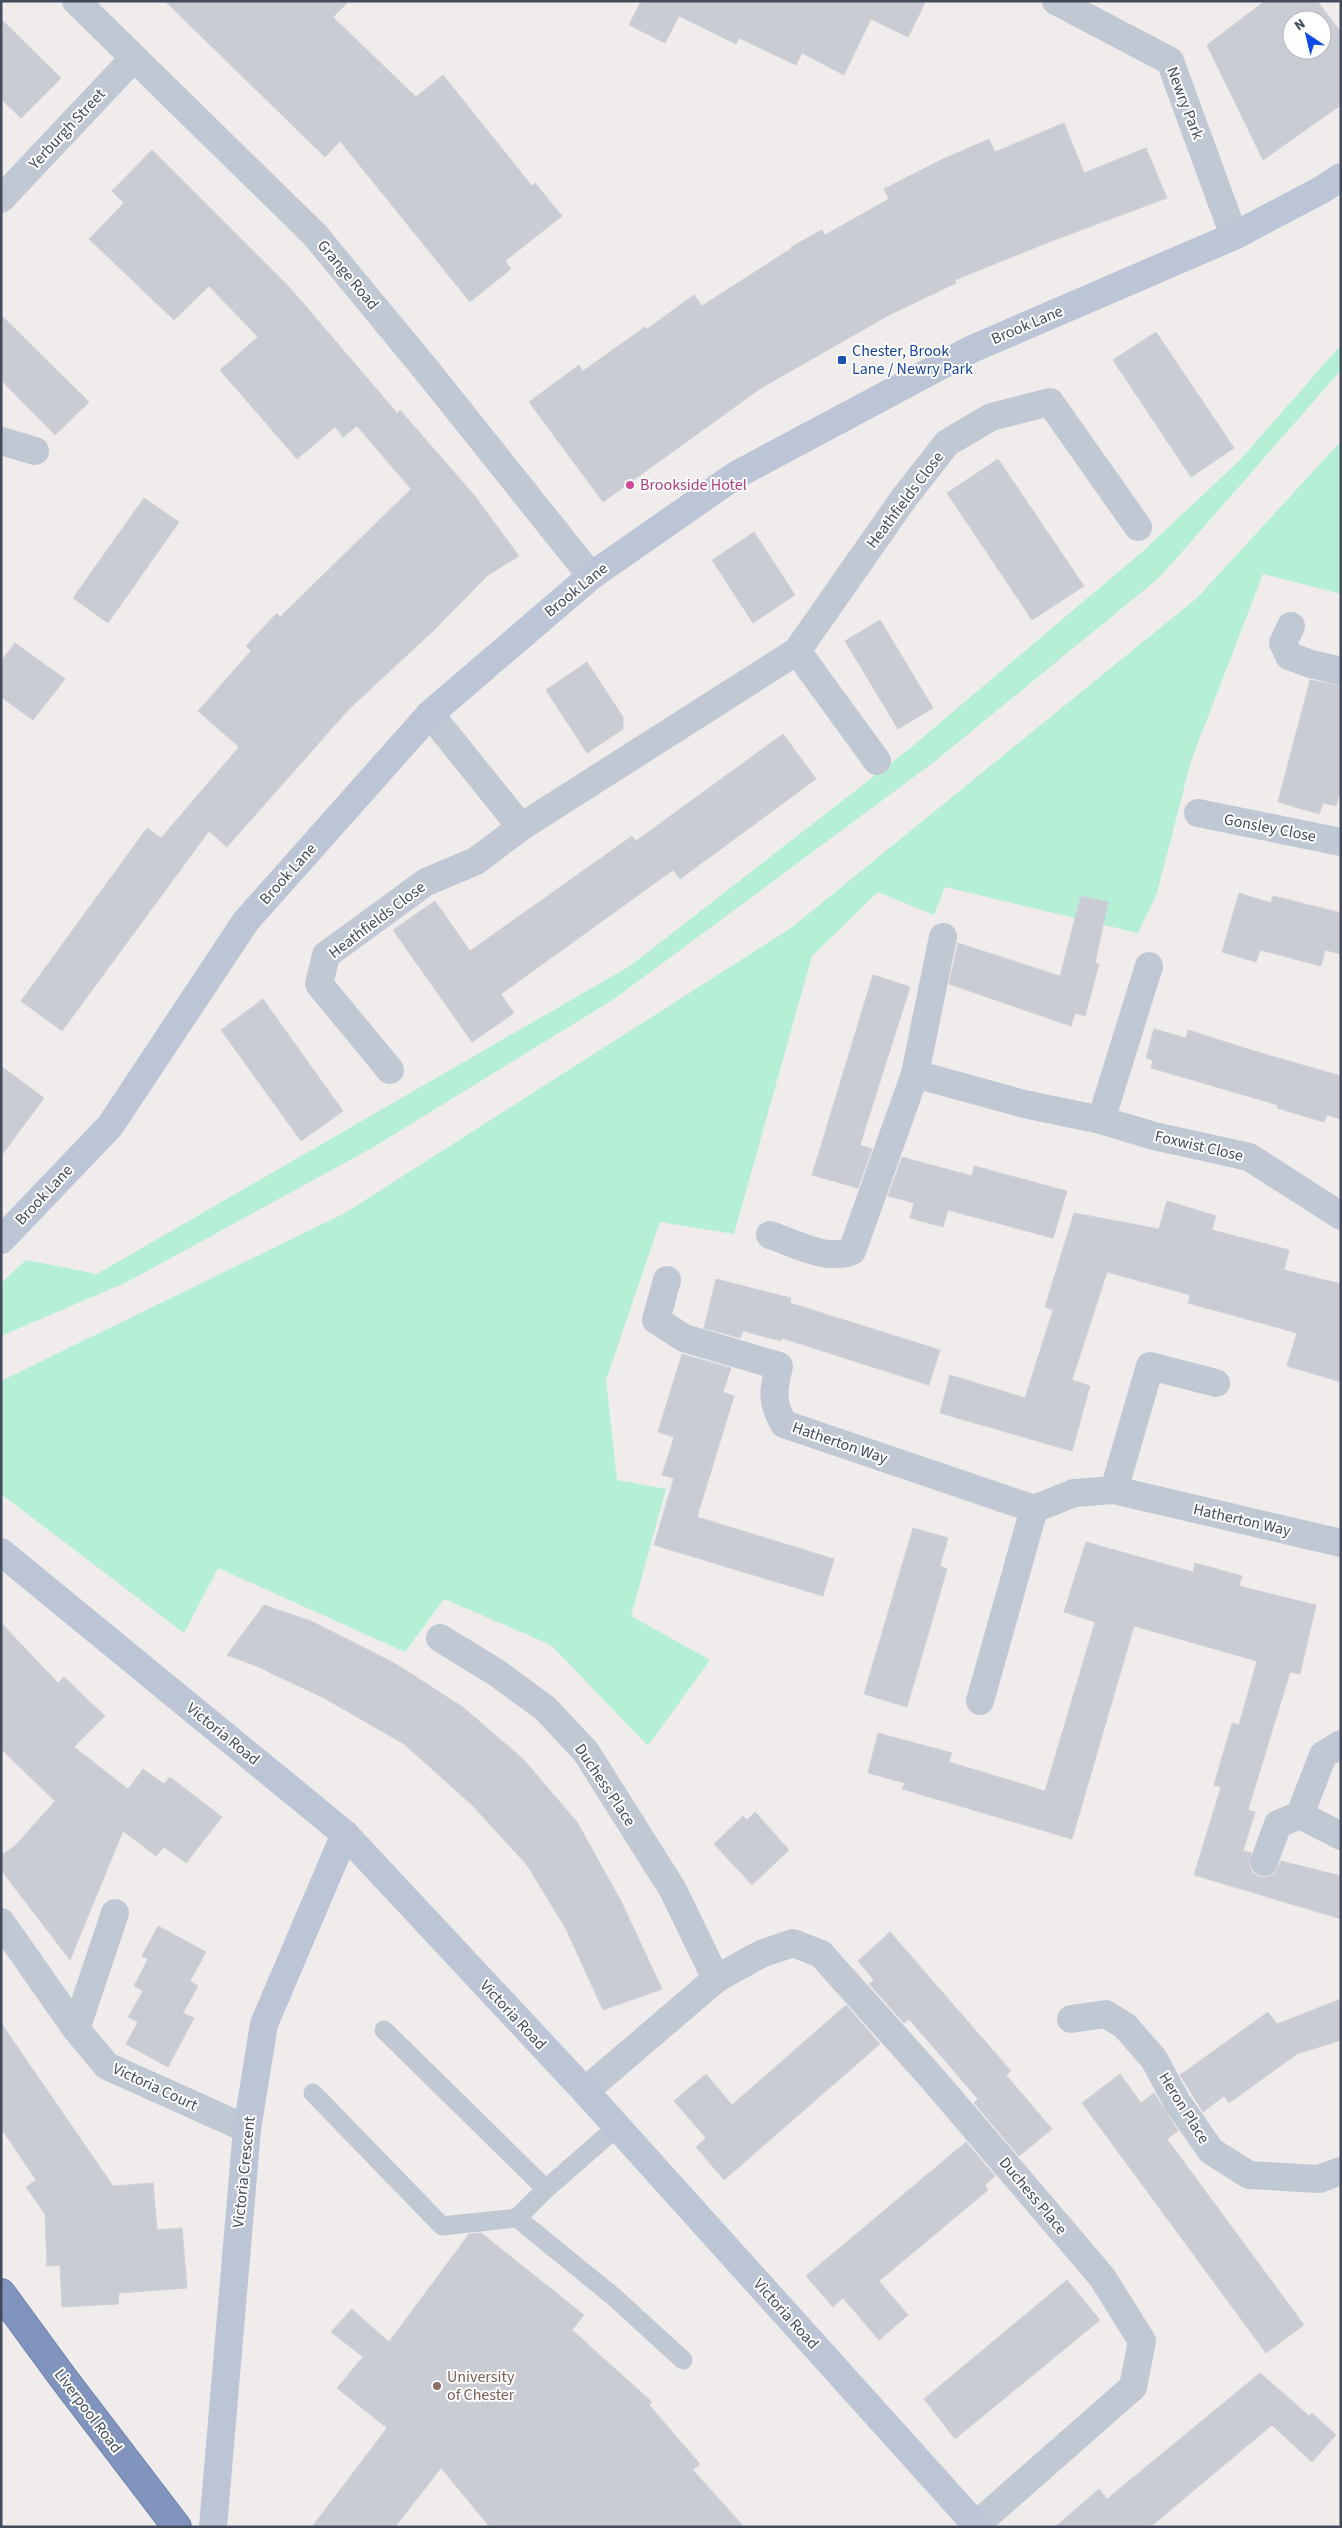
<svg xmlns="http://www.w3.org/2000/svg" width="1342" height="2528" font-family="'Source Sans 3',sans-serif">
<style>
.green{fill:#b5f0d6}
.building{fill:#caccd4;stroke:#cfd0d8;fill-rule:evenodd}
.lines{fill:none;stroke-linecap:round;stroke-linejoin:round}
.highway-casing{stroke:#6b7faa;stroke-width:30}
.lane{stroke:#c0c8d4;stroke-width:19}
.street{stroke:#c0c8d4;stroke-width:28}
.secondary{stroke:#bcc5d6;stroke-width:28}
.highway{stroke:#8094be;stroke-width:28}
.transit-dot{fill:#1a4fb4;stroke:#fff;stroke-width:2}
.hotel-dot{fill:#d1479c;stroke:#fff;stroke-width:2}
.education-dot{fill:#8d6e63;stroke:#fff;stroke-width:2}
.labels{text-anchor:middle;dominant-baseline:central;stroke-width:4;stroke-linejoin:round;paint-order:stroke}
.street-label{font-size:16px;fill:#434b5a;stroke:#fff}
.transit-label{font-size:16px;fill:#164399;stroke:#fff;text-anchor:start}
.hotel-label{font-size:16px;fill:#b23c85;stroke:#fff;text-anchor:start}
.education-label{font-size:16px;fill:#785e54;stroke:#fff;text-anchor:start}
</style>
<rect width="100%" height="100%" fill="#efeceb"/>
<!-- green -->
<g class="green">
<path d="M1341,345V370L1160,577L934,762L614,999L372,1148L127,1282L1,1336V1283L26,1260L97,1274L630,966L909,749L1142,552L1239,461Z"/>
<path d="M1341,441V594L1263,574L1191,761L1157,893L1138,933L945,887L934,915L878,892L812,956L734,1234L660,1222L606,1380L617,1480L666,1489L631,1616L710,1660L648,1746L551,1645L444,1599L405,1652L218,1568L184,1633L1,1494V1381L345,1213L791,928L1197,598Z"/>
</g>
<!-- building -->
<g class="building">
<path d="M165,1H349L333,17L416,97L443,75L532,186L535,183L562,216L505,261L511,269L470,302L340,141L325,157Z"/>
<path d="M641,1H926L908,37L871,19L844,75L802,53L796,65L739,38L736,44L679,16L665,43L629,25Z"/>
<path d="M1265,1H1317L1341,32V105L1263,160L1207,45ZM1292,20H1322V50H1292Z"/>
<path d="M1,19L61,78L21,118L1,99Z"/>
<path d="M1064,123L1084,173L1146,148L1167,198L1049,242L955,280L956,283L889,315L761,388L603,502L529,402L579,365L583,371L645,327L647,329L694,295L702,306L792,248L791,247L822,230L825,235L889,199L884,189L943,159L989,139L995,152Z"/>
<path d="M152,150L291,289L397,413L400,410L474,495L519,556L488,575L432,632L349,709L227,847L209,831L62,1031L21,1001L147,828L161,838L239,747L198,711L251,651L246,646L277,613L280,617L411,489L357,426L343,437L335,427L297,459L220,370L258,337L209,286L174,320L89,239L124,203L112,191Z"/>
<path d="M1,315L89,402L55,435L1,380Z"/>
<path d="M1156,332L1234,448L1191,477L1113,360Z"/>
<path d="M998,459L1084,586L1032,620L947,493Z"/>
<path d="M144,498L179,522L108,623L73,598Z"/>
<path d="M754,532L795,595L753,623L712,560Z"/>
<path d="M880,620L933,708L898,729L845,641Z"/>
<path d="M15,643L65,679L33,720L1,697V661Z"/>
<path d="M587,662L623,717V729L587,753L546,690Z"/>
<path d="M1310,680L1341,686V788L1336,806L1323,803L1319,814L1278,802Z"/>
<path d="M783,734L816,779L680,879L673,870L501,994L514,1013L472,1042L393,930L435,901L470,951L632,836L636,841Z"/>
<path d="M1239,893L1271,903L1273,896L1341,913V954L1325,950L1321,966L1260,950L1256,962L1222,952Z"/>
<path d="M1081,896L1108,902L1095,963L1099,964L1085,1016L1075,1013L1071,1026L949,984L958,943L1060,976Z"/>
<path d="M873,975L910,987L860,1145L872,1149L858,1188L812,1175Z"/>
<path d="M263,999L343,1111L301,1141L221,1030Z"/>
<path d="M1154,1029L1186,1038L1188,1030L1254,1051L1341,1076V1119L1327,1115L1324,1122L1277,1108L1278,1105L1151,1068L1153,1060L1146,1058Z"/>
<path d="M1,1066L44,1098L1,1156Z"/>
<path d="M902,1157L972,1176L974,1166L1067,1191L1053,1238L948,1210L943,1227L910,1218L914,1203L888,1196Z"/>
<path d="M1167,1201L1216,1216L1212,1230L1289,1250L1284,1270L1341,1284V1382L1287,1366L1297,1333L1188,1303L1190,1295L1107,1272L1072,1380L1090,1386L1072,1451L940,1413L950,1375L1025,1398L1053,1310L1045,1307L1074,1213L1159,1229Z"/>
<path d="M716,1279L791,1298L790,1303L940,1350L929,1385L782,1338L781,1341L743,1331L740,1338L704,1328Z"/>
<path d="M682,1354L731,1368L723,1392L734,1396L697,1517L834,1559L823,1596L654,1545L674,1478L662,1475L674,1437L658,1432Z"/>
<path d="M913,1528L948,1538L940,1566L947,1569L907,1707L864,1694Z"/>
<path d="M1086,1542L1193,1572L1195,1563L1242,1576L1239,1586L1316,1605L1300,1674L1290,1672L1248,1810L1255,1812L1243,1851L1251,1853L1249,1865L1252,1872L1259,1877H1267L1274,1874L1281,1861L1341,1876V1919L1194,1875L1221,1787L1214,1785L1232,1723L1239,1725L1257,1661L1134,1626L1072,1839L902,1789L905,1783L868,1773L878,1733L952,1753L949,1762L1045,1791L1095,1622L1064,1612Z"/>
<path d="M264,1605L311,1621L396,1664L464,1708L524,1760L577,1822L621,1901L662,1989L603,2010L566,1929L527,1865L472,1805L404,1744L324,1698L254,1665L227,1655Z"/>
<path d="M1,1623L58,1683L64,1677L105,1716L74,1747L128,1789L143,1769L164,1784L170,1777L222,1817L186,1863L164,1847L156,1856L123,1831L70,1960L1,1870V1855L15,1846L55,1801L1,1749Z"/>
<path d="M755,1812L789,1850L752,1885L714,1844L743,1816L747,1820Z"/>
<path d="M158,1926L206,1952L190,1981L198,1986L183,2013L194,2018L168,2067L126,2044L138,2022L128,2017L143,1991L134,1986L148,1959L142,1956Z"/>
<path d="M890,1932L1011,2071L1006,2075L1052,2129L1019,2156L974,2103L978,2099L909,2019L904,2023L869,1984L874,1980L858,1961Z"/>
<path d="M1341,1999V2040L1297,2054L1229,2103L1224,2096L1203,2112L1180,2075L1268,2012L1277,2024Z"/>
<path d="M846,2005L880,2044L724,2180L696,2147L706,2138L674,2101L706,2074L732,2105Z"/>
<path d="M1,2023L113,2186L153,2183L157,2230L182,2228L187,2288L119,2293L118,2304L62,2307L60,2265L47,2266L45,2214L26,2187L36,2180L1,2128Z"/>
<path d="M1120,2074L1141,2103L1154,2093L1178,2131L1167,2139L1304,2325L1266,2353L1082,2103Z"/>
<path d="M966,2142L995,2176L985,2185L988,2190L879,2281L908,2315L879,2340L843,2298L833,2307L806,2276Z"/>
<path d="M481,2233L584,2315L572,2330L652,2402L649,2405L700,2464L693,2470L744,2527H490L441,2468L395,2527H312L387,2428L337,2388L363,2357L331,2332L352,2309L389,2342L469,2234Z"/>
<path d="M1067,2280L1100,2320L955,2439L924,2399Z"/>
<path d="M1260,2373L1309,2416L1312,2413L1336,2435L1312,2462L1272,2425L1150,2527H1055L1099,2489L1107,2499Z"/>
</g>
<g class="lines">
<defs>
<path id="highway" d="M1,2293L64,2379L177,2527"/>
</defs>
<!-- highway casing -->
<use href="#highway" class="highway-casing"/>
<!-- lane -->
<g class="lane">
<path d="M384,2030L546,2189"/>
<path d="M313,2093L442,2226L517,2218L546,2189L617,2127"/>
<path d="M517,2218L614,2297L683,2360"/>
</g>
<!-- street -->
<g class="street">
<path d="M76,1L315,235L428,372L591,576"/>
<path d="M1056,1L1170,61L1234,236"/>
<path d="M1,199L133,59"/>
<path d="M1,441L35,451"/>
<path d="M1291,626L1283,643L1289,656L1311,664L1341,671"/>
<path d="M797,651L877,761"/>
<path d="M430,714L521,827"/>
<path d="M1198,813L1341,842"/>
<path d="M390,1070L319,984L326,955L426,882L476,861L521,827L797,651L904,498L947,443L991,417L1050,402L1138,527"/>
<path d="M915,1074L1024,1104L1101,1120L1154,1136L1249,1157L1341,1216"/>
<path d="M1101,1120L1149,966"/>
<path d="M770,1235C794,1243 827,1262 852,1251L915,1074L943,937"/>
<path d="M667,1280L656,1320L684,1338L779,1366C773,1391 771,1401 784,1424L1034,1509L1074,1493L1114,1490L1341,1543"/>
<path d="M1114,1490L1150,1366L1216,1383"/>
<path d="M440,1638L497,1673L546,1709L586,1752L673,1890L716,1979L585,2091"/>
<path d="M980,1701L1034,1509"/>
<path d="M1300,1815L1341,1836"/>
<path d="M1264,1862L1278,1824L1300,1815L1323,1755L1341,1744"/>
<path d="M115,1913L76,2029L107,2066L247,2129"/>
<path d="M1,1922L76,2029"/>
<path d="M716,1979L761,1954L793,1943L821,1954L932,2078L1102,2277L1142,2341L1133,2387L976,2525"/>
<path d="M1071,2019L1106,2014L1125,2026L1154,2059L1177,2102L1211,2151L1249,2175L1319,2179L1341,2171"/>
</g>
<!-- secondary -->
<g class="secondary">
<path d="M1,1240L110,1126L246,921L430,714L591,576L736,475L972,349L1234,236L1323,189L1341,177"/>
<path d="M1,1552L345,1834L585,2091L978,2527"/>
<path d="M213,2527L247,2129L264,2024L345,1834"/>
</g>
<!-- highway -->
<use href="#highway" class="highway"/>
</g>
<!-- markers -->
<rect class="transit-dot" x="837" y="355" width="10" height="10" rx="2.5"/>
<circle class="hotel-dot" cx="630" cy="485" r="5"/>
<circle class="education-dot" cx="437" cy="2386" r="5"/>
<g class="labels">
<!-- street labels -->
<g class="street-label">
<text transform="translate(1185 103) rotate(69)">Newry Park</text>
<text transform="translate(67 129) rotate(-47)">Yerburgh Street</text>
<text transform="translate(348 275) rotate(50)">Grange Road</text>
<text transform="translate(1027 325) rotate(-23)">Brook Lane</text>
<text transform="translate(905 500) rotate(-53)">Heathfields Close</text>
<text transform="translate(576 590) rotate(-39)">Brook Lane</text>
<text transform="translate(1270 828) rotate(11)">Gonsley Close</text>
<text transform="translate(288 874) rotate(-48)">Brook Lane</text>
<text transform="translate(377 920) rotate(-37)">Heathfields Close</text>
<text transform="translate(1199 1146) rotate(13)">Foxwist Close</text>
<text transform="translate(44 1195) rotate(-47)">Brook Lane</text>
<text transform="translate(840 1443) rotate(19)">Hatherton Way</text>
<text transform="translate(1242 1520) rotate(13)">Hatherton Way</text>
<text transform="translate(223 1734) rotate(39)">Victoria Road</text>
<text transform="translate(605 1785) rotate(56)">Duchess Place</text>
<text transform="translate(513 2015) rotate(47)">Victoria Road</text>
<text transform="translate(155 2087) rotate(25)">Victoria Court</text>
<text transform="translate(1184 2108) rotate(58)">Heron Place</text>
<text transform="translate(244 2172) rotate(-84)">Victoria Crescent</text>
<text transform="translate(1033 2196) rotate(50)">Duchess Place</text>
<text transform="translate(786 2314) rotate(48)">Victoria Road</text>
<text transform="translate(88 2411) rotate(53)">Liverpool Road</text>
</g>
<!-- transit labels -->
<g class="transit-label">
<text x="852" y="351">Chester, Brook<tspan x="852" dy="18">Lane / Newry Park</tspan></text>
</g>
<!-- hotel labels -->
<g class="hotel-label">
<text x="640" y="485">Brookside Hotel</text>
</g>
<!-- education labels -->
<g class="education-label">
<text x="447" y="2377">University<tspan x="447" dy="18">of Chester</tspan></text>
</g>
</g>
<!-- border -->
<rect width="1342" height="2528" fill="none" stroke="#434b5a" stroke-width="5"/>
<!-- north arrow -->
<g transform="translate(1307 35) rotate(325)"><circle r="24" fill="#ffffff" stroke="#b4b7bd"/>
<path d="M0-4L9 19L0 12L-9 19Z" fill="#0f4ae4"/>
<text y="-8" font-size="14" font-weight="bold" text-anchor="middle" fill="#434b5a">N</text>
</g>
</svg>
